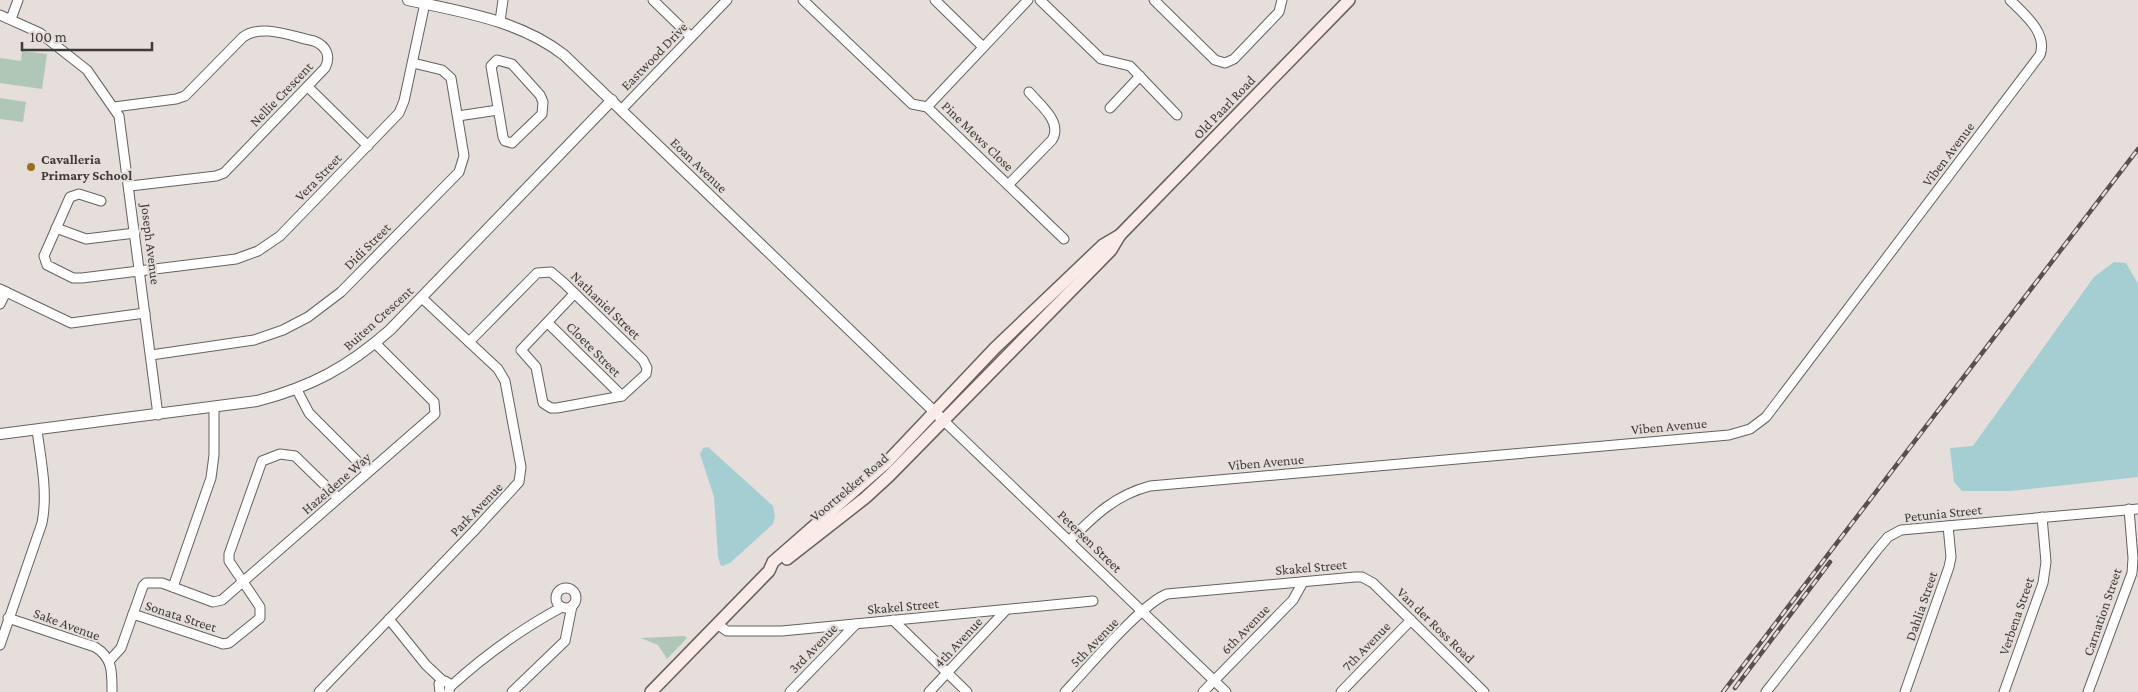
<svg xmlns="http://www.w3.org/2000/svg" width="2138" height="692" font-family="'Crimson Pro',serif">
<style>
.green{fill:#b0c7b7}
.water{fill:#a5ced3}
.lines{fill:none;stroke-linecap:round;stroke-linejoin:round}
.minor-casing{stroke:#67615d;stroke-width:11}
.tertiary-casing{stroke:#67615d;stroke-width:12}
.secondary-casing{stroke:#67615d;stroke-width:14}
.minor{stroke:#fff;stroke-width:9}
.tertiary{stroke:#fff;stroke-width:10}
.secondary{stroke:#fbebe7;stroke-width:11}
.rail-casing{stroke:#55514f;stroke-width:4.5}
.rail{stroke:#e5deda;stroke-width:2.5;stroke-dasharray:8;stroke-linecap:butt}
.poi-dot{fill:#9a721e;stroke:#e5deda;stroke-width:2}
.labels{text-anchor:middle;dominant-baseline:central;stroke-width:4.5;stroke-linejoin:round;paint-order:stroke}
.street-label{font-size:14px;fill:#3e3b39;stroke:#e5deda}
.poi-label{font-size:14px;font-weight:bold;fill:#3e3b39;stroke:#e5deda;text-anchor:start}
</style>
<rect width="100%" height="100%" fill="#e5deda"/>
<!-- green -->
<g class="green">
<path d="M22,51L47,54L42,89L0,83V58L21,61Z"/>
<path d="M0,98L26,102L23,122L0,119Z"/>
<path d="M684,636L687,638L667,659L658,645L641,638Z"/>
</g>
<!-- water -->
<g class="water">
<path d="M2114,262L2126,263L2138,284V477L2011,491H1962L1954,482L1950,448L1973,446L2094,277Z"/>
<path d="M708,447L773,506L775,516L773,524L730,563L722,566L720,564L718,556L714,497L700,454L703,448Z"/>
</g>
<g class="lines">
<defs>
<g id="minor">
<path d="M653,0L691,37"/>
<path d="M803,0L912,104L927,107L1064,239"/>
<path d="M935,0L983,47"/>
<path d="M1040,0L1101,59L1130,66L1177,115"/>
<path d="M1154,0L1215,60L1225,63L1234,59L1279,12L1282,0"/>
<path d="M0,15L40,33L87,70L119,116L158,415"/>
<path d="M11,19L18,0"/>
<path d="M500,21L503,0"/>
<path d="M497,60L512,64L540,95L543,102L542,114L512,143L505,141L503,137L491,66Z"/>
<path d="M308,87L368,146"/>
<path d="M114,107L176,99L185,96L243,37C263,23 293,37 314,41C327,46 331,57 325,68L224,173L216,176L130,186"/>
<path d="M927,107L1028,0"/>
<path d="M1110,108L1140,76"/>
<path d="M622,109L727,0"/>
<path d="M458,116L498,110"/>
<path d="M1008,185L1052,140C1063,122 1040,105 1029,92"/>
<path d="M101,201L79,194L70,197L44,256L47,265L73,278H82L236,259L258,251L280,236L399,113L404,101L425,3"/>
<path d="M56,228L86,239L135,233"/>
<path d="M0,289L71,323L145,313"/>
<path d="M0,304L6,292"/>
<path d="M548,323L622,396"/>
<path d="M469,342L537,273L551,272L564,283L643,360L647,368L646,374L622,396L557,408H551L543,403L536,367L521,350L574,294"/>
<path d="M151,355L254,340L283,330L308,317L341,292L459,172L464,156L451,78L442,70L413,63"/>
<path d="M297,390L309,413L368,472"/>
<path d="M943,420L1226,692"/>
<path d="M1069,541C1094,516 1115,495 1150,486L1729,435L1750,429L1766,417L2040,55C2048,33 2024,14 2010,0"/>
<path d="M173,587L211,478L214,455V408"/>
<circle cx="566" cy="598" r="10"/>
<path d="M133,614L223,644L229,643L260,618V607L229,561V554L262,461L280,454L295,456L338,498"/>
<path d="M8,618L95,647C113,658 112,672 112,692"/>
<path d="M389,619L426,665L443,681"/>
<path d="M893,620L967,692"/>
<path d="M717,624L727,631H782L1093,601"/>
<path d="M0,645L42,523C48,492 41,461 37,430"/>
<path d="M110,660L121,648L143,586L146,583H162L213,602L222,600L435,414L434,402L375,343"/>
<path d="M451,686C484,656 523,628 562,607"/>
<path d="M319,692L474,531L519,482L521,467L505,381L498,369L422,298"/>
<path d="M440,692L439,684L445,681L450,684L449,692"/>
<path d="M512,692L565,641L572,606"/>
<path d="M790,692L856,624"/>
<path d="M929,692L1006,610"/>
<path d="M1065,692C1087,669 1141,604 1167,594L1355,577H1362L1373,583L1484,692"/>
<path d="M1203,692L1293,600L1303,582"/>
<path d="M1341,692L1411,620"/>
<path d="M1766,692L1877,550L1888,537L1901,530L2138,509"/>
<path d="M1905,692L1949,567L1951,557L1948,526"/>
<path d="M2004,692L2043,583L2046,562L2042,517"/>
<path d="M2088,692L2132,573L2133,558L2129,509"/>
</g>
<g id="tertiary">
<path d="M408,0C462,12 519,20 564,55L943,420"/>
<path d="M0,434L257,401C311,387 348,367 390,330L612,100"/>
</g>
<g id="secondary">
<path d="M787,559L865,498L889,476L1111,250L1120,235"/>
<path d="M651,692L769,571L773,562L887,462L995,348L1103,245L1120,235L1349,0"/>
</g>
</defs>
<!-- minor casing -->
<use href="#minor" class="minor-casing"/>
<!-- tertiary casing -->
<use href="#tertiary" class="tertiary-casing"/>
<!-- secondary casing -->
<use href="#secondary" class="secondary-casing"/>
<!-- minor -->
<use href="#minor" class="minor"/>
<!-- tertiary -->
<use href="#tertiary" class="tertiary"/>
<!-- secondary -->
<use href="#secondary" class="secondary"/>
<defs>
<g id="rail">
<path d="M1735,688L1830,562"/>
<path d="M1723,692L2138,149"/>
</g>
</defs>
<!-- rail casing -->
<use href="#rail" class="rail-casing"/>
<!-- rail -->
<use href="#rail" class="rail"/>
</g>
<!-- markers -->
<circle class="poi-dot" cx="31" cy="167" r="5"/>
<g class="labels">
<!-- street labels -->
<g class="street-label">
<text transform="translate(654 56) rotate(-46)">Eastwood Drive</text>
<text transform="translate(281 94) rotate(-46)">Nellie Crescent</text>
<text transform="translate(1224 107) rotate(-46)">Old Paarl Road</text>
<text transform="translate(978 136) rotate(44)">Pine Mews Close</text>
<text transform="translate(1948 154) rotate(-53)">Viben Avenue</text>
<text transform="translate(699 165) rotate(44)">Eoan Avenue</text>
<text transform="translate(318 177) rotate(-46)">Vera Street</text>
<text transform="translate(151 244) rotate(83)">Joseph Avenue</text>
<text transform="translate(367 246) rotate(-45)">Didi Street</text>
<text transform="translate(606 305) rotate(44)">Nathaniel Street</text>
<text transform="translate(378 318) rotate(-42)">Buiten Crescent</text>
<text transform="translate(594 349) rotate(45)">Cloete Street</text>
<text transform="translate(1669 426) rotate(-5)">Viben Avenue</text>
<text transform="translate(1266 462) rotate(-5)">Viben Avenue</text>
<text transform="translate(336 483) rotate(-41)">Hazeldene Way</text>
<text transform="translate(849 487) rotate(-40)">Voortrekker Road</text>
<text transform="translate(476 509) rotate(-46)">Park Avenue</text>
<text transform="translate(1943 513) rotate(-6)">Petunia Street</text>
<text transform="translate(1090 541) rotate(44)">Petersen Street</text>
<text transform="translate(1311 567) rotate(-5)">Skakel Street</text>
<text transform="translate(903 606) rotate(-5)">Skakel Street</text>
<text transform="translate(1921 606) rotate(-71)">Dahlia Street</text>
<text transform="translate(2102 612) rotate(-71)">Carnation Street</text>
<text transform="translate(181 616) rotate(18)">Sonata Street</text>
<text transform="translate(2016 616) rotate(-71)">Verbena Street</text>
<text transform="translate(67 624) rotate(20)">Sake Avenue</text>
<text transform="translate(1436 625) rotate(44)">Van der Ross Road</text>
<text transform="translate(1245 629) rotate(-46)">6th Avenue</text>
<text transform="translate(958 642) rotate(-47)">4th Avenue</text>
<text transform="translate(1094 642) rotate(-46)">5th Avenue</text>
<text transform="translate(1366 646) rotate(-46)">7th Avenue</text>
<text transform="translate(813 648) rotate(-46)">3rd Avenue</text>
</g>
<!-- poi labels -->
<g class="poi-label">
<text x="41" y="159">Cavalleria<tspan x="41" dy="16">Primary School</tspan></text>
</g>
</g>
<!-- scale -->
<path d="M22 42v8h130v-8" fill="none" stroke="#3e3b39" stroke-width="2.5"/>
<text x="30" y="42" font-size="15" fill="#3e3b39" stroke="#e5deda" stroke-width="4" paint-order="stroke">100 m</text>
</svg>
